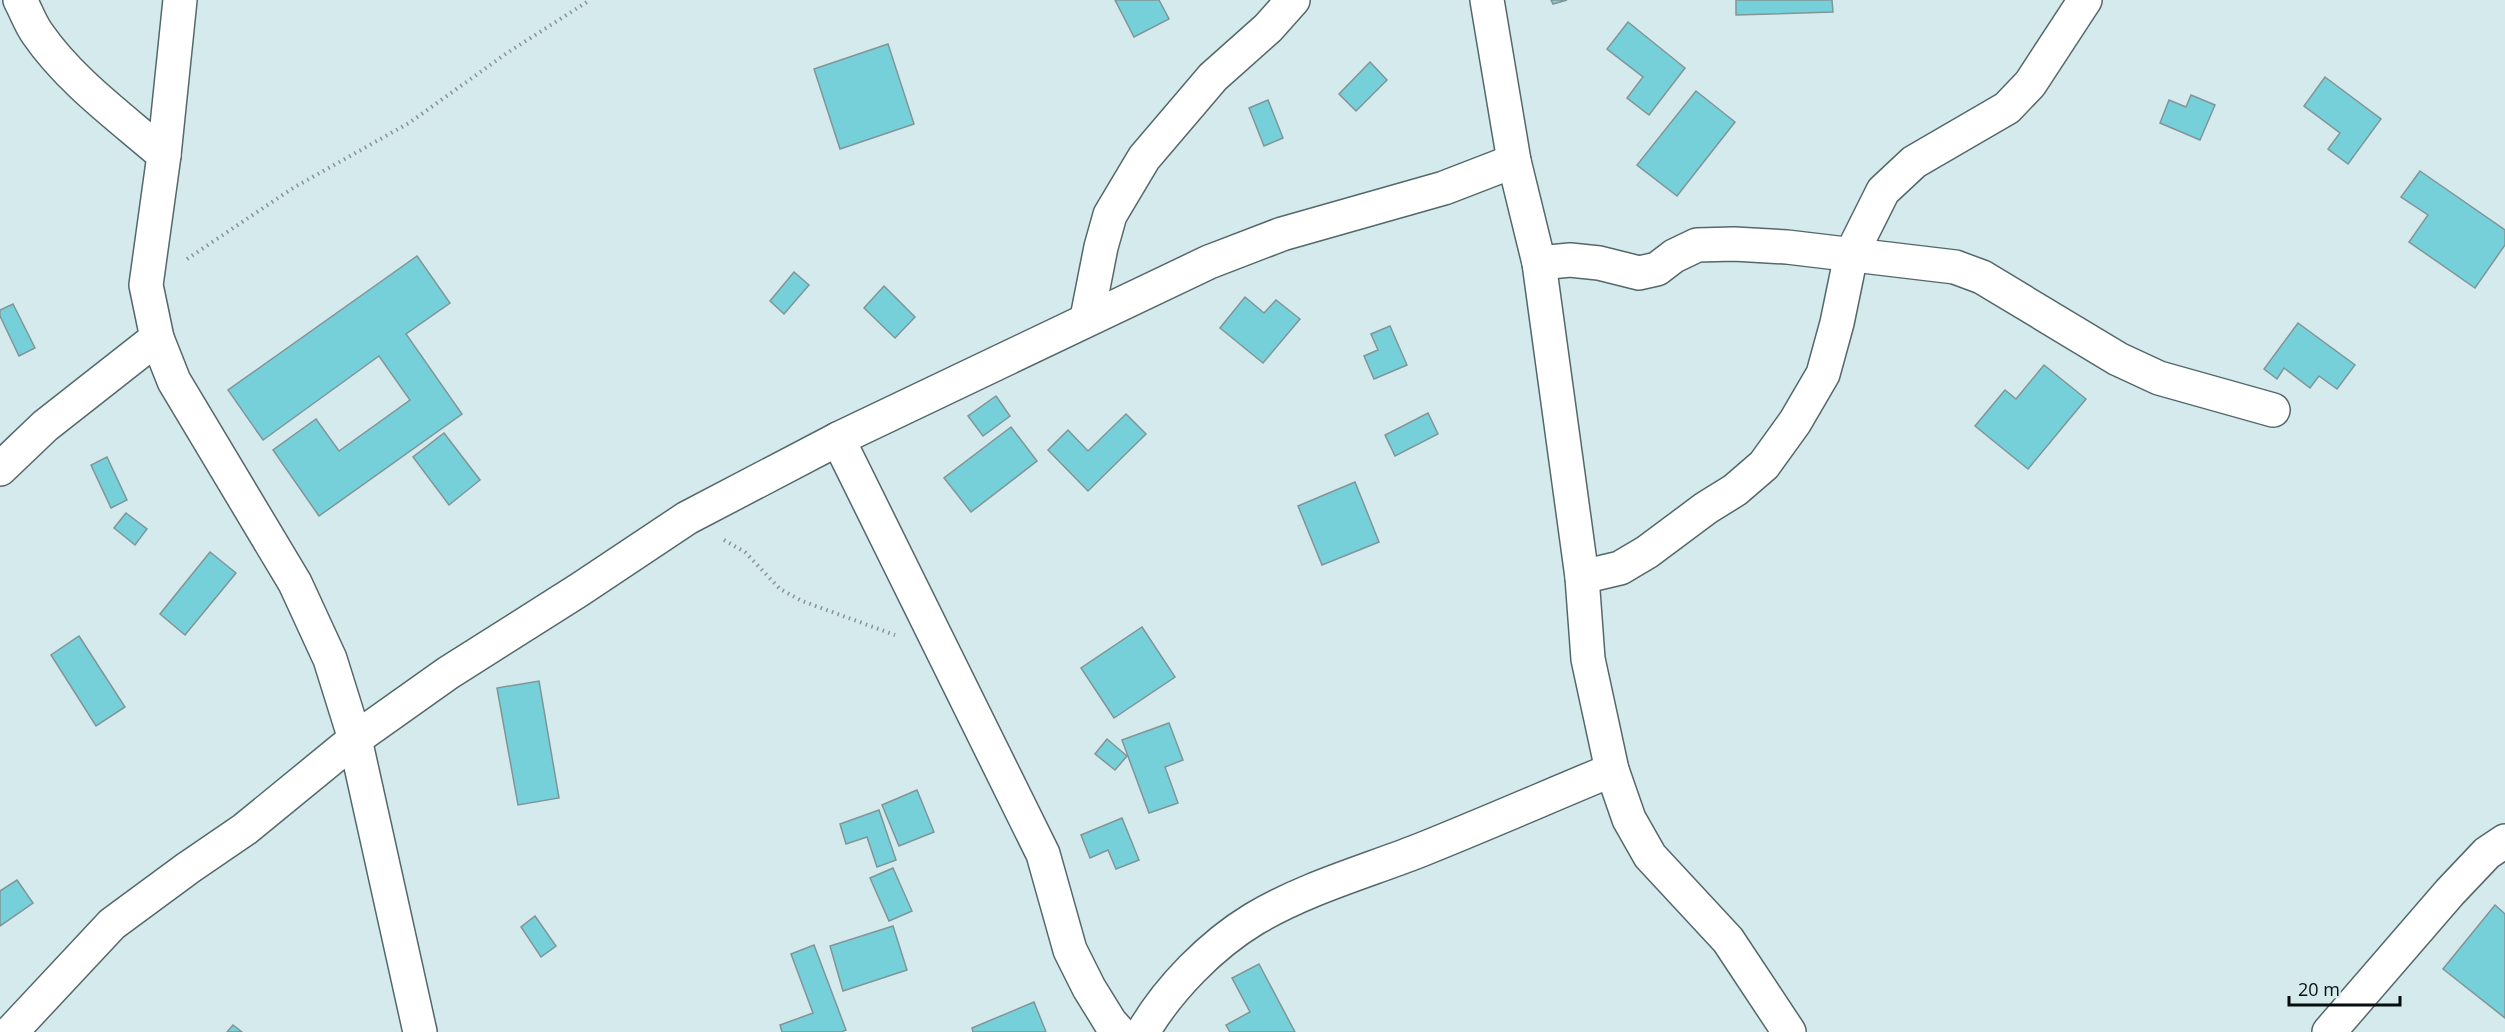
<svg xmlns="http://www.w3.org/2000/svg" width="2505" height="1032" font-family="'Open Sans',sans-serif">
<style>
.building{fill:#76d0da;stroke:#809597;stroke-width:1.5}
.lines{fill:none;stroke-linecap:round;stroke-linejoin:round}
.minor-casing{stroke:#54686a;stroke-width:36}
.path{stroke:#859597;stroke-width:4;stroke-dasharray:1.5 4.5;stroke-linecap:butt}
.minor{stroke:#fff;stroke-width:33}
</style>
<rect width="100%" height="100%" fill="#d4eaed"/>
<!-- building -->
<g class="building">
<path d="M1115,0H1159L1169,19L1134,37Z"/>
<path d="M1551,0H1567L1553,4Z"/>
<path d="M1736,0H1832L1833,12L1736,15Z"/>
<path d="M1628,22L1685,68L1649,115L1627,98L1643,77L1607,49Z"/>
<path d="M888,44L914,124L840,149L814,69Z"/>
<path d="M1370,62L1387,80L1356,111L1339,94Z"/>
<path d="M2325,77L2381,119L2348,164L2328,149L2340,133L2304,106Z"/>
<path d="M1696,91L1735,122L1677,196L1637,165Z"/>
<path d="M2191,95L2215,105L2200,140L2160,123L2169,100L2186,107Z"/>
<path d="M1268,100L1283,138L1264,146L1249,108Z"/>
<path d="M2420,171L2505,230V245L2475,288L2409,242L2428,215L2401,197Z"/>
<path d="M417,256L450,303L406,334L462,414L319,516L273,450L316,419L339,451L410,400L379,356L263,440L228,390Z"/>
<path d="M794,272L809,285L784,314L770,301Z"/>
<path d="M884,286L915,317L895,338L864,308Z"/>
<path d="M1245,297L1264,313L1276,300L1300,319L1263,363L1220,328Z"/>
<path d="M13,304L35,348L19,356L0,316V310Z"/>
<path d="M2298,323L2355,365L2337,389L2319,376L2310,388L2284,368L2277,379L2264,369Z"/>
<path d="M1390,326L1407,365L1374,379L1364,356L1378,350L1371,334Z"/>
<path d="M2044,365L2086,399L2028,469L1975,426L2005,390L2016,399Z"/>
<path d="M996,396L1010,416L983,436L968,416Z"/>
<path d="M1428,413L1438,434L1395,456L1385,435Z"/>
<path d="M1126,414L1146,434L1088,491L1048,450L1068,430L1088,451Z"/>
<path d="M1011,427L1037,461L971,512L944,478Z"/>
<path d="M444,433L480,480L449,505L413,457Z"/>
<path d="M107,457L127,500L111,508L91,465Z"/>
<path d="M1355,482L1379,542L1322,565L1298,506Z"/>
<path d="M126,513L147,529L135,545L114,528Z"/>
<path d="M210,552L236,573L185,635L160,614Z"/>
<path d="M1142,627L1175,677L1114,718L1081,668Z"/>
<path d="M79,636L125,707L96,726L51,655Z"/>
<path d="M539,681L559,798L518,805L497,688Z"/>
<path d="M1169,723L1183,760L1165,767L1178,803L1149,813L1122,740Z"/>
<path d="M1107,739L1127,756L1115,770L1095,754Z"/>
<path d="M917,790L934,832L899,846L882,805Z"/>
<path d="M879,810L896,860L877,867L867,837L846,844L840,824Z"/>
<path d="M1122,818L1139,860L1116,869L1108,850L1090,858L1081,835Z"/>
<path d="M893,868L912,911L889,921L870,878Z"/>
<path d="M17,880L33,903L0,926V891Z"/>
<path d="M2495,905L2505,914V1018L2443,969Z"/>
<path d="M535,916L556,946L541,957L521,927Z"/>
<path d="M893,926L907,970L843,991L830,946Z"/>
<path d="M814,945L846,1030L841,1032H782L780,1025L813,1013L791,954Z"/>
<path d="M1259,964L1295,1032H1230L1226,1025L1250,1012L1232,978Z"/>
<path d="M1034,1002L1046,1032H973L972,1028Z"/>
<path d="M233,1025L242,1032H227Z"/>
</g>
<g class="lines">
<defs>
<g id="minor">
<path d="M20,0C26,11 30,23 37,33C70,81 120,117 164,155"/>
<path d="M180,0L164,155L146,285L157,338L174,381L295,583L330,659L355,739L420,1032"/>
<path d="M1487,0L1514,161L1539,263L1582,577L1588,659L1612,770L1629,819L1650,856L1728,940L1789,1032"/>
<path d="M1539,263L1570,260L1599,263L1639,273L1657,269L1674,256L1697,245L1734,244L1787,247L1955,267L1982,277L2118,359L2159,378L2273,410"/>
<path d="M1087,318L1101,247L1110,215L1144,158L1213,77L1268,28L1293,0"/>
<path d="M838,439L1043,854L1070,950L1089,988L1110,1022L1119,1032"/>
<path d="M0,469L45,426L157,338"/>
<path d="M1582,577L1620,568L1647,552L1706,508L1735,490L1764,465L1795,422L1823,374L1837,323L1851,255L1883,191L1914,162L2007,108L2030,84L2085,0"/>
<path d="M11,1032L112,924L188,868L245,829L355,739L448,673L579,590L687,518L838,439L1209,262L1282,234L1444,188L1514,161"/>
<path d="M1143,1032C1168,989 1211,945 1254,919C1304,889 1364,872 1418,851C1483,825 1547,797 1612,770"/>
<path d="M2329,1032L2450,892L2487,853L2505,841"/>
</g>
</defs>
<!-- minor casing -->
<use href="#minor" class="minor-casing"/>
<!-- path -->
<g class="path">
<path d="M187,259L293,188L409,123L507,53L590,0"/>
<path d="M724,540L745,552L780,589L802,601L895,635"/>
</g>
<!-- minor -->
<use href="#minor" class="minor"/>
</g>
<!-- scale -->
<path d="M2289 996v9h111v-9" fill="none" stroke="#060d0e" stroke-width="3"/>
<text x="2298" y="996" font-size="18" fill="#060d0e" stroke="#d4eaed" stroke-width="4.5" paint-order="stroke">20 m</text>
</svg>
